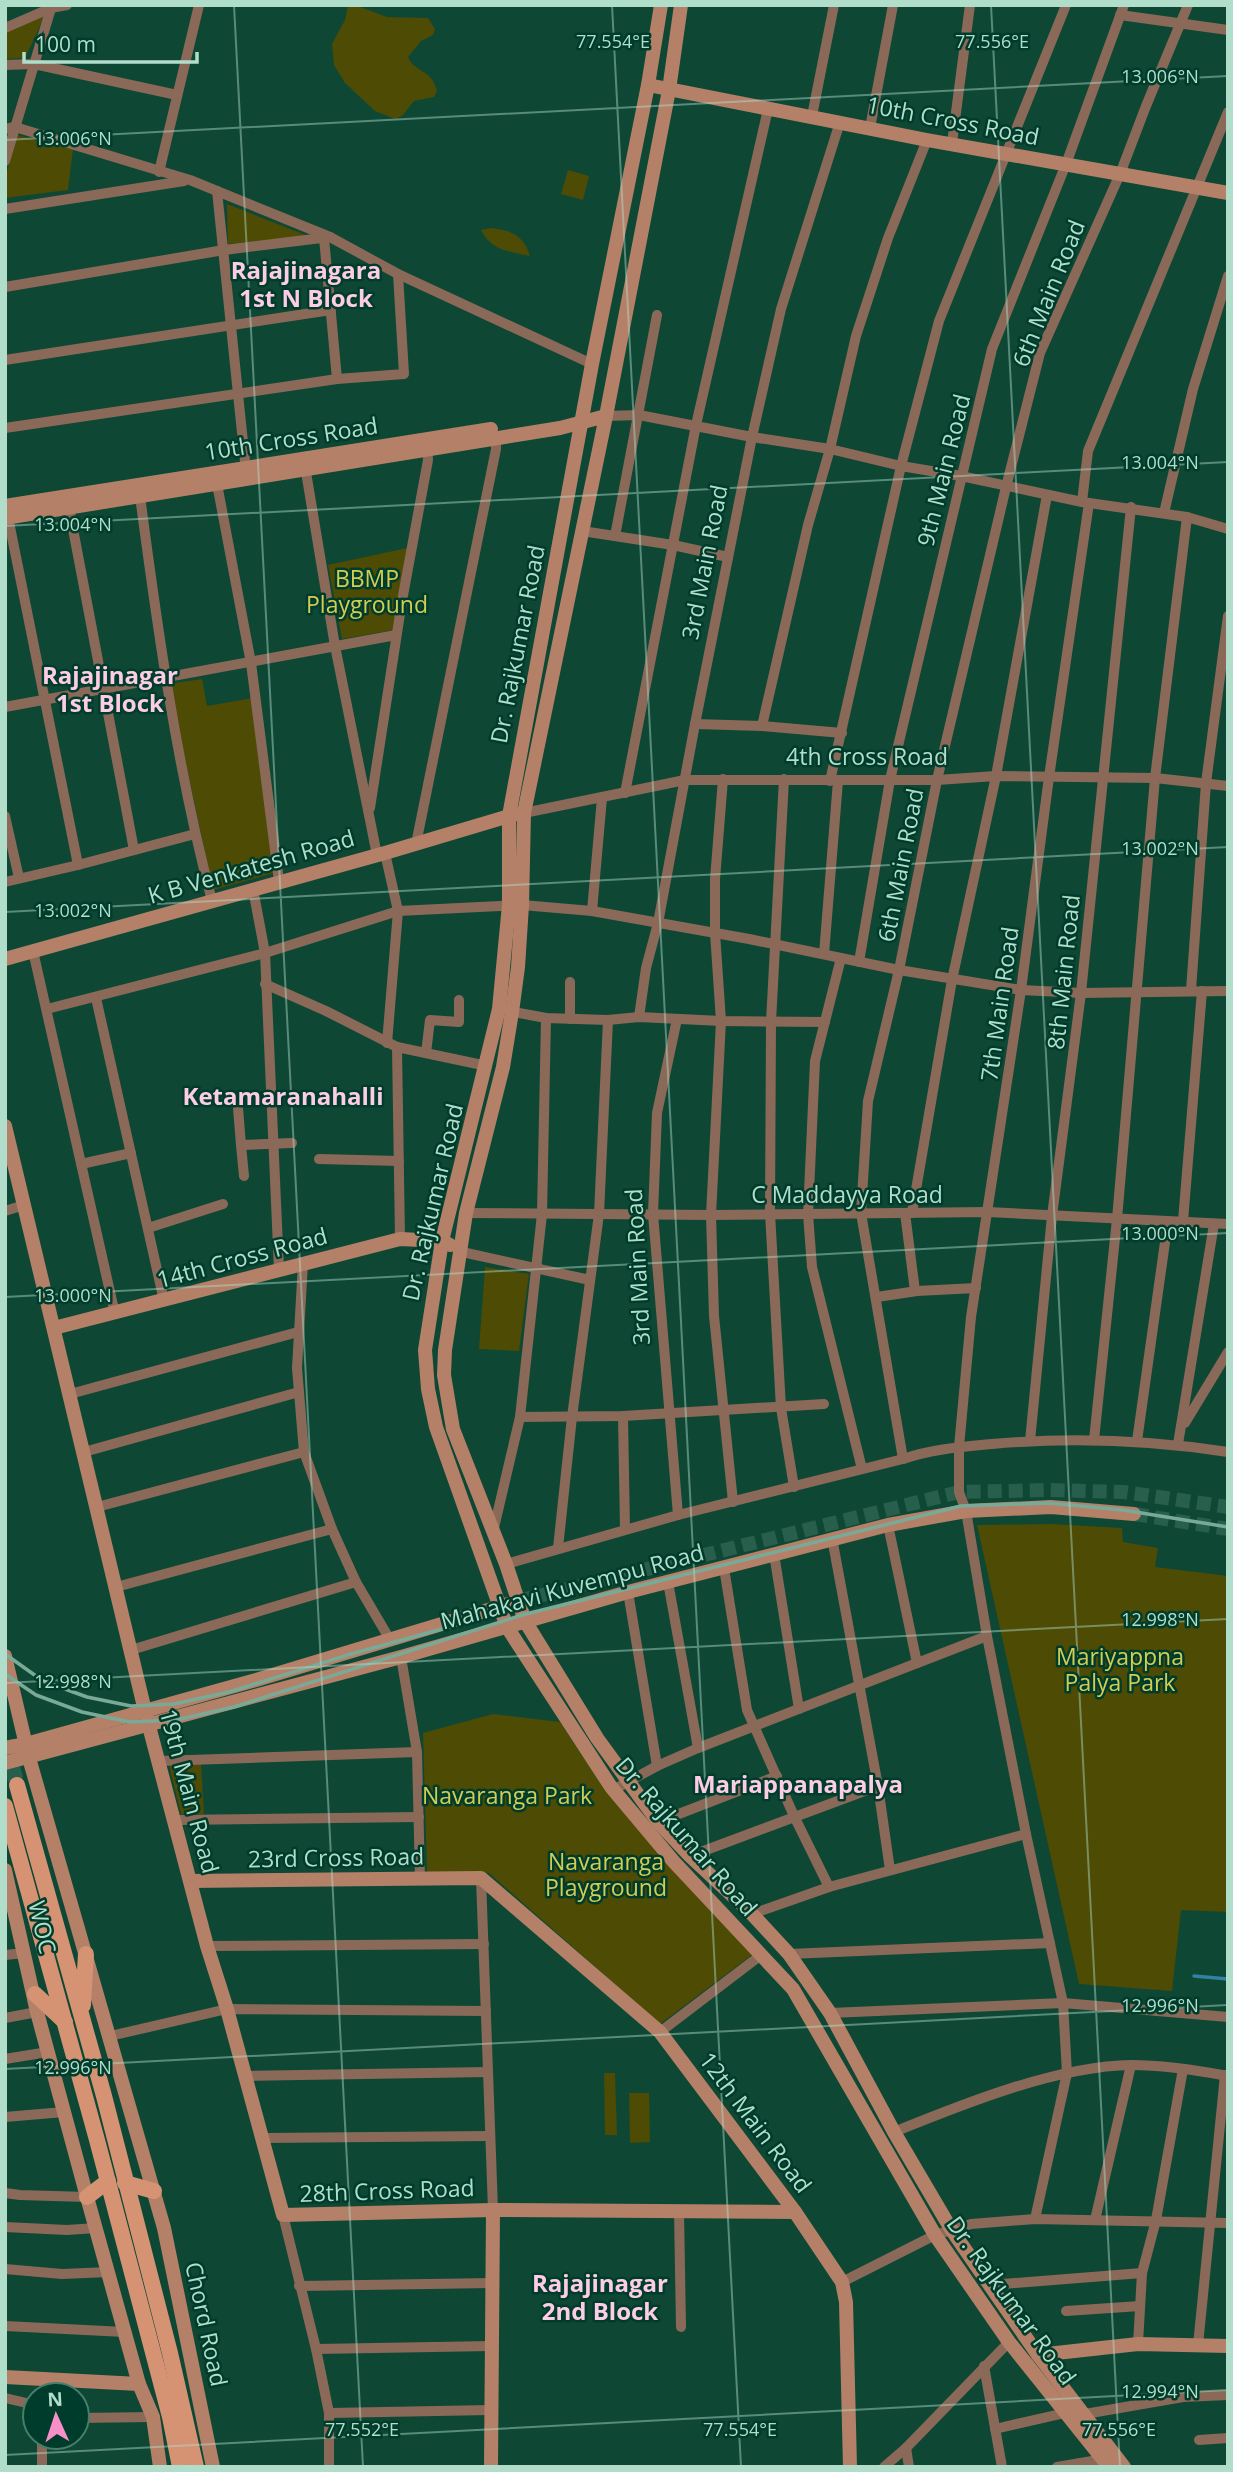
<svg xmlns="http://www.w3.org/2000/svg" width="1233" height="2472" font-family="'Open Sans',sans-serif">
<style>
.green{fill:#4d4b04}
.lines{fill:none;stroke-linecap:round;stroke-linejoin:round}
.stream{stroke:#3281a0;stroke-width:3.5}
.secondary-tunnel{stroke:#275e4c;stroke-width:14;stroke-dasharray:14 7;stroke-linecap:butt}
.primary-tunnel{stroke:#275e4c;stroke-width:16;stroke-dasharray:16 8;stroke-linecap:butt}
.street{stroke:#8a6959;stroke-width:10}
.secondary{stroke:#b48168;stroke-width:14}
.primary{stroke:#d59373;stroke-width:16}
.rail{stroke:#79aa97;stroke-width:3.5}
.ticks{fill:none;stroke:#b1decb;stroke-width:2;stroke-opacity:0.45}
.labels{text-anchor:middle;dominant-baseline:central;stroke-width:5;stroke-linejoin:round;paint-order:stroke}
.street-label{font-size:23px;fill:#b1decb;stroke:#003c2b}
.park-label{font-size:23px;fill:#d1cc54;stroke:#003c2b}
.neighbourhood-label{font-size:24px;font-weight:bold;fill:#fccde4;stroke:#003c2b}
.ticks-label{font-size:18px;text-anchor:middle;fill:#b1decb;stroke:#003c2b;stroke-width:5;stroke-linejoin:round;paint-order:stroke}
</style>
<rect width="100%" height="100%" fill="#0f4735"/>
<!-- green -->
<g class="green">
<path d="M348,5H355L387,17L428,18L435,29L433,35L421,41L408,57C416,74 431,68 437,91L434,97L414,101L402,116L395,119L375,111L345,83L334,65L332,44L345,20Z"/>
<path d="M46,13L25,58L5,59V31Z"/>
<path d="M17,135L73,149L68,190L5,198V179Z"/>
<path d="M568,170L589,176L583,200L561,194Z"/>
<path d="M227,204L308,236L228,244Z"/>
<path d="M491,228C512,231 523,234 530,256C508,251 492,251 481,230Z"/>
<path d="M407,548L393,630L342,639L328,565Z"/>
<path d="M202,679L207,706L253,698L274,873L213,890L169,684Z"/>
<path d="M485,1267L529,1274L519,1351L479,1349Z"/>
<path d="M1052,1524L1122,1528L1123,1542L1158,1548L1155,1567L1228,1576V1912L1181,1910L1172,1991L1079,1984L977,1525Z"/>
<path d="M493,1714L560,1722L606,1792L753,1954L660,2024L489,1873L427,1872L423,1733Z"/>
<path d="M201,1763L204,1814H181L169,1765Z"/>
<path d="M604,2073H615L617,2135H605Z"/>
<path d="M629,2093H649L650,2142L630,2143Z"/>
</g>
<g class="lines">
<!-- stream -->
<path class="stream" d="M1194,1976L1228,1979"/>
<!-- secondary-tunnel -->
<g class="secondary-tunnel">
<path d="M1134,1514L1228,1529"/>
<path d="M518,1601L959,1492L1049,1490L1124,1492L1228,1507"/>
</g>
<!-- primary-tunnel -->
<path class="primary-tunnel" d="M5,1741L17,1785"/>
<!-- street -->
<g class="street">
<path d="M1120,15L1228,30"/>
<path d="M5,28L51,8L67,5"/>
<path d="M5,65L34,64L177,95"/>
<path d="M812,116L834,5"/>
<path d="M870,128L893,5"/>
<path d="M5,129L15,127L190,180L330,237L398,274L592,364"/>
<path d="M952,143L970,5"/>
<path d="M5,161L52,5"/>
<path d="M159,172L199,5"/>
<path d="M217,191L246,471"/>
<path d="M5,209L184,181"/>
<path d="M324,238L337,379"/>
<path d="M5,287L224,250L330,237"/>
<path d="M5,360L331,310"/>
<path d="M606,416L639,415L752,437L830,449L901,466L961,476L1082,502L1187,517L1228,529"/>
<path d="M5,428L337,379L404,374L398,274"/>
<path d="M305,466L335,646L377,855"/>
<path d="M217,484L251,663L279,881"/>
<path d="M140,496C158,633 177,768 212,901"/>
<path d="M1082,502L1088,451L1228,112"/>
<path d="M69,508L134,850"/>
<path d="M7,512L78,865"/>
<path d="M1164,513L1193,389L1228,276"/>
<path d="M582,531L673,545L728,557"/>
<path d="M615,536L657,315"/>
<path d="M5,707L396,635"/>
<path d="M695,724L762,726L808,525L830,449L856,336L888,238L927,140"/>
<path d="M762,726L842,733"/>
<path d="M723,779L715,879V933L721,1021L711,1215L714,1316L733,1502"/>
<path d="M784,779L771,1022L770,1213L781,1408L794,1487"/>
<path d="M830,781L901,466L939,321L1066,5"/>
<path d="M625,793L696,425L768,109"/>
<path d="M370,808L402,601L428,460L427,443"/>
<path d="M524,813L685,780H937L996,776L1155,778L1228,786"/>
<path d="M5,816L19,878"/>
<path d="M416,844L496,449V438"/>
<path d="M385,853L398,911L387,1043"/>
<path d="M5,882L78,865L195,834"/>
<path d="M253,889L265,953L279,1270"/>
<path d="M592,911L602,798"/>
<path d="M33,951L115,1314"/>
<path d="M824,954L838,781"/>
<path d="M841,958L815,1061L808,1214L812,1267L862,1469"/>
<path d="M859,962L890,780L992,349L1066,164L1124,5"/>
<path d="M570,982V1019"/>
<path d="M265,984L326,1011L397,1047L487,1066"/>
<path d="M1191,990L1206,783L1228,616"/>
<path d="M96,998L164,1301"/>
<path d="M47,1009L265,953L398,911L522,905L592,911L749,939L899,970L1021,990L1081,993L1228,991"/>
<path d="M508,1011L546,1018L608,1020L639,1017L721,1021L825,1022"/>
<path d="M639,1017L646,968L658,923L695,724L752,437L781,309L840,122"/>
<path d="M677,1019L657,1113L653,1214L678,1515"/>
<path d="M397,1047L400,1239"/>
<path d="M426,1053L430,1020L459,1022V1000"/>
<path d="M238,1108L241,1145L292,1143"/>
<path d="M241,1145L244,1176"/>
<path d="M319,1159L399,1161"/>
<path d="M81,1164L131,1153"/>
<path d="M5,1211L24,1205"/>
<path d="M466,1213L711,1215L988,1212L1228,1224"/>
<path d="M905,1213L915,1291"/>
<path d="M912,1213L952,980L996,776L1047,495"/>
<path d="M1183,1221L1202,991"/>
<path d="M148,1228L223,1204"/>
<path d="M462,1252L590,1280"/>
<path d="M303,1263L297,1368L304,1452L332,1529L356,1582L389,1638"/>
<path d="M877,1297L917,1291L976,1288"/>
<path d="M70,1394L298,1332"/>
<path d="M623,1416L625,1529"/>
<path d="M520,1417L623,1416L824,1404"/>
<path d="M1185,1423L1228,1352"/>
<path d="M1094,1440L1117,1219L1155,778L1187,517"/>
<path d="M1030,1441L1052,1216L1081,993L1131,507"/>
<path d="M1137,1441L1168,1221"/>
<path d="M1178,1444L1214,1224"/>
<path d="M84,1452L299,1392"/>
<path d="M903,1459L861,1213L868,1101L899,970L937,780L1006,487L1040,353L1120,174L1146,106L1188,5"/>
<path d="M97,1507L304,1452"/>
<path d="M888,1525L917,1663"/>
<path d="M493,1532L520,1417L542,1214L546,1018"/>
<path d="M832,1538L878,1786L890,1870"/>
<path d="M558,1548L572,1417L599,1214L608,1020"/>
<path d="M774,1554L799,1709"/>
<path d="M506,1564L678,1515L903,1459C932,1449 961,1447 992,1444C1071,1437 1149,1440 1228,1452"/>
<path d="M724,1568L747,1710L794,1816L829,1887"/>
<path d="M668,1582L698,1748"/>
<path d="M116,1587L332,1529"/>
<path d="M628,1592L657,1766"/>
<path d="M131,1650L356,1582"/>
<path d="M401,1657L417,1752L420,1879"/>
<path d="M160,1761L417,1752"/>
<path d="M613,1790L657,1766L698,1748L987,1636"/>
<path d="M176,1820L419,1817"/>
<path d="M658,1822L777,1776"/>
<path d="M690,1856L878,1786"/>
<path d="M481,1878L493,2210"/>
<path d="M752,1914L829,1887L1026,1834"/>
<path d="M207,1946L484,1944"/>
<path d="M789,1954L1050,1943"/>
<path d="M5,1955L25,1953"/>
<path d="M830,2013L1063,2003L1228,2017"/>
<path d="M5,2018L37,2012"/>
<path d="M660,2032L761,1955"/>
<path d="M110,2036L227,2009L486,2011"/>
<path d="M5,2059L48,2052"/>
<path d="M244,2076L488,2072"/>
<path d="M5,2117L64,2112"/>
<path d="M894,2132C963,2104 1057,2066 1131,2065C1163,2065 1196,2070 1228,2076"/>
<path d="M262,2138L490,2136"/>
<path d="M5,2193L20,2195L87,2197"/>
<path d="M679,2211L681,2327"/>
<path d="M283,2215L316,2349L329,2413V2467"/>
<path d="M1035,2219L1067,2073L1063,2003L1026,1834L987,1636L966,1511L959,1492V1447L971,1317L1021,990L1049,777L1089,503"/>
<path d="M1095,2220L1131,2065"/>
<path d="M5,2227L67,2230L96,2228"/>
<path d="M5,2269L62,2274L109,2272"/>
<path d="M842,2282L935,2235L971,2224L1035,2219L1228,2223"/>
<path d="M990,2285L1142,2273"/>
<path d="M299,2286L492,2283"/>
<path d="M1066,2311L1140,2306"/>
<path d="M5,2326L125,2332"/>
<path d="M1138,2344L1142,2273L1156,2220L1183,2069"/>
<path d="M1198,2345L1225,2075"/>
<path d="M316,2349L492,2346"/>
<path d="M984,2366L1002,2467"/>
<path d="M5,2398L35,2405"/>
<path d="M329,2413L491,2410"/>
<path d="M1085,2414L1183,2397L1228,2395"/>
<path d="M77,2418L153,2417"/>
<path d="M995,2429L1065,2413"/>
<path d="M1199,2440L1228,2438"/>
<path d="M906,2448L909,2467"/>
<path d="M42,2467V2437"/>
<path d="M884,2467L906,2448L1009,2342"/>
<path d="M1057,2467L1104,2459"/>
</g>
<!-- secondary -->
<g class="secondary">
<path d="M661,5L648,85L592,364L509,816V905L499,1009L442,1241L425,1350L428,1389L436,1427L507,1627L611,1787L674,1862L793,1989L935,2235L1009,2342L1109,2467"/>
<path d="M681,5L669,90L606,416L524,813L522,905L518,967L512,1012L503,1067L466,1213L445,1350L444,1375L453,1429L506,1564L525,1621L597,1738L658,1822L690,1856L752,1914L789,1954L830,2013L894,2132L951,2229L1038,2355L1124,2467"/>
<path d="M648,85L927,140L1228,193"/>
<path d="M5,506L491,429"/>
<path d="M5,518L560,428L606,416"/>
<path d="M5,959L385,853L516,814"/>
<path d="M5,1126L145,1711L207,1946L227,2009L283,2215L493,2210L795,2212"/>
<path d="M54,1328L400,1239L442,1241L450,1245"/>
<path d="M5,1656L29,1758L164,2228L213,2467"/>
<path d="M5,1748L26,1744L256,1680L508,1604"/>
<path d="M5,1763L401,1657L628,1592L888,1525L966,1511L1051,1507L1134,1514"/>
<path d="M5,1870L37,2012L87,2197L139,2384L153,2417L160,2467"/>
<path d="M191,1881L481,1878L660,2032L795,2212L842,2282L846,2302L850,2467"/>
<path d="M1038,2355L1138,2344L1228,2346"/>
<path d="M5,2377L139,2384"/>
<path d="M491,2467L493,2210"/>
</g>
<!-- primary -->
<g class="primary">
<path d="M17,1785L104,2096L170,2353L196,2467"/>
<path d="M5,1806L97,2140L170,2417L180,2467"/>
<path d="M35,1994L65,2022"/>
<path d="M83,2005L86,1954"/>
<path d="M125,2183L154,2191"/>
<path d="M87,2197L108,2181"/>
</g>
<!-- rail -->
<g class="rail">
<path d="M5,1654L43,1681L87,1697L131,1706L174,1704L229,1692L351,1654L471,1621"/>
<path d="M5,1674L36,1695L82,1712L130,1722L176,1720L234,1707L522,1615L961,1506L1049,1503L1123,1510L1228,1527"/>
</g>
</g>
<!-- ticks -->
<path class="ticks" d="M234,5L363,2467M612,5L741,2467M991,5L1120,2467M5,140L1228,76M5,526L1228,462M5,912L1228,847M5,1297L1228,1233M5,1683L1228,1619M5,2069L1228,2005M5,2455L1228,2390"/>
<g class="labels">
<!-- street labels -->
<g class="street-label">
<text transform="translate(953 120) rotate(11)">10th Cross Road</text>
<text transform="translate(1048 293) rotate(-68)">6th Main Road</text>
<text transform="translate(291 438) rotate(-9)">10th Cross Road</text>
<text transform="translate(943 470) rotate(-76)">9th Main Road</text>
<text transform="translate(704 562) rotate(-79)">3rd Main Road</text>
<text transform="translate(517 644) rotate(-79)">Dr. Rajkumar Road</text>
<text x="867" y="756">4th Cross Road</text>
<text transform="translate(900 865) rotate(-79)">6th Main Road</text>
<text transform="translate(251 866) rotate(-16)">K B Venkatesh Road</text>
<text transform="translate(1063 972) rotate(-84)">8th Main Road</text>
<text transform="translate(999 1004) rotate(-82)">7th Main Road</text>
<text x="847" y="1194">C Maddayya Road</text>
<text transform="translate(432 1202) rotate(-77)">Dr. Rajkumar Road</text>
<text transform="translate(242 1257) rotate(-15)">14th Cross Road</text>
<text transform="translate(637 1267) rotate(-93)">3rd Main Road</text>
<text transform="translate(572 1586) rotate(-15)">Mahakavi Kuvempu Road</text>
<text transform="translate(190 1791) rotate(75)">19th Main Road</text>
<text transform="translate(687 1836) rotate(49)">Dr. Rajkumar Road</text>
<text transform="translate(336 1857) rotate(-1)">23rd Cross Road</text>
<text transform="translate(43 1927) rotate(77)">WOC</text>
<text transform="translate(756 2122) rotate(53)">12th Main Road</text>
<text transform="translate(387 2190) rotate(-2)">28th Cross Road</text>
<text transform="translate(1012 2300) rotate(54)">Dr. Rajkumar Road</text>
<text transform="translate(207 2324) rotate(78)">Chord Road</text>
</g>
<!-- park labels -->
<g class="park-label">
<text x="367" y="578">BBMP<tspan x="367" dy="26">Playground</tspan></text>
<text x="1120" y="1656">Mariyappna<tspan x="1120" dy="26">Palya Park</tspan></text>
<text x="507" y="1795">Navaranga Park</text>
<text x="606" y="1861">Navaranga<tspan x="606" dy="26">Playground</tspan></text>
</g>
<!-- neighbourhood labels -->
<g class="neighbourhood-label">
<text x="306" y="269">Rajajinagara<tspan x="306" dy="28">1st N Block</tspan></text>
<text x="110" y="674">Rajajinagar<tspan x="110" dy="28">1st Block</tspan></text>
<text x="283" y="1095">Ketamaranahalli</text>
<text x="798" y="1783">Mariappanapalya</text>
<text x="600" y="2282">Rajajinagar<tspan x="600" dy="28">2nd Block</tspan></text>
</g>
</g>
<g class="ticks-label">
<text x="613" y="48">77.554°E</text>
<text x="992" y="48">77.556°E</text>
<text x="1160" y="83">13.006°N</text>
<text x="73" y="145">13.006°N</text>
<text x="1160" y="469">13.004°N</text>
<text x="73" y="531">13.004°N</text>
<text x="1160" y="855">13.002°N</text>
<text x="73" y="917">13.002°N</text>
<text x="1160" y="1240">13.000°N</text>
<text x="73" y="1302">13.000°N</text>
<text x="1160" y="1626">12.998°N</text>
<text x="73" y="1688">12.998°N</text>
<text x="1160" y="2012">12.996°N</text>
<text x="73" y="2074">12.996°N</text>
<text x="1160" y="2398">12.994°N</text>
<text x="362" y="2436">77.552°E</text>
<text x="740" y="2436">77.554°E</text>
<text x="1119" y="2436">77.556°E</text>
</g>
<!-- border -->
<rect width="1233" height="2472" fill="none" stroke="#b1decb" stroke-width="14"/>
<!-- north arrow -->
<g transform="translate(56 2416) rotate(357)"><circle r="33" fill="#003c2b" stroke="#477d6b" stroke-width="2"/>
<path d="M0-5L12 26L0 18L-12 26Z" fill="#f98fc9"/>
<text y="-10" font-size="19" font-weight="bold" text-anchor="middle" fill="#b1decb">N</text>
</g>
<!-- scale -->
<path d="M24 52v10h173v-10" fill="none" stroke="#b1decb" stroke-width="3.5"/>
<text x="35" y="52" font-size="21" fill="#b1decb" stroke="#003c2b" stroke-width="5" paint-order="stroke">100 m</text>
</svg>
